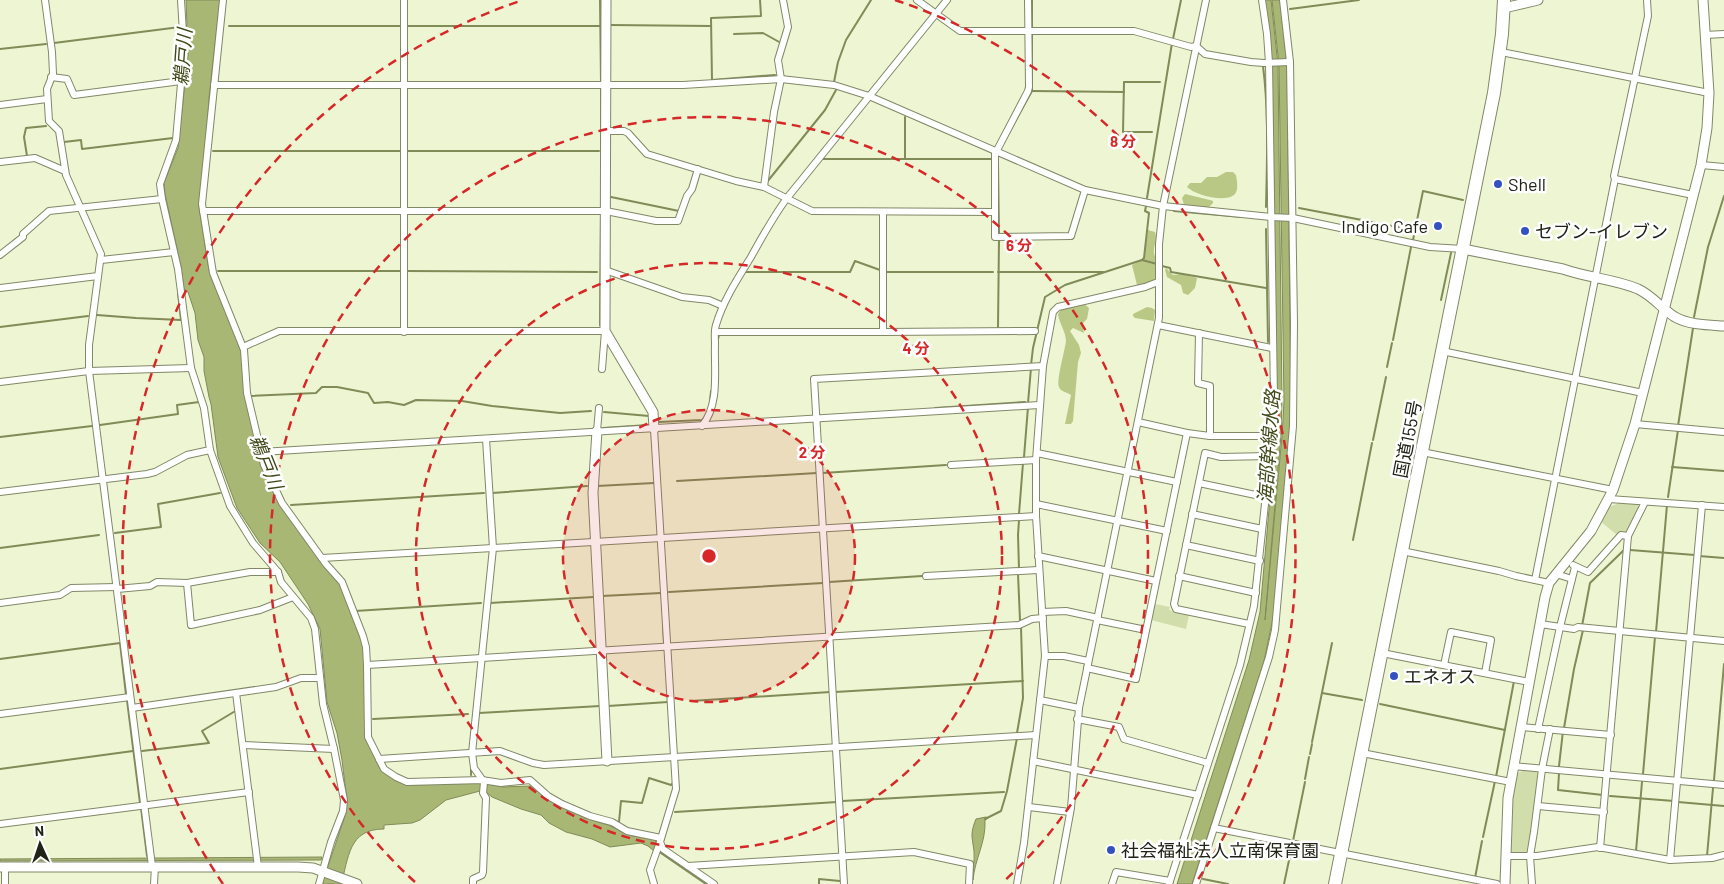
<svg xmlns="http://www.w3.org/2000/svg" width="1724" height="884" font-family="Barlow,'Noto Sans JP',sans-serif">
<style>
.green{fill:#d2ddac}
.forest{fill:#bac886}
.water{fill:#a9b775;stroke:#808b58}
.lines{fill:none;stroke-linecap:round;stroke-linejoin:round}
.stream{stroke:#808b58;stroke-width:2}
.street-casing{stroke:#818868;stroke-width:8}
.secondary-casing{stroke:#818868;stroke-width:11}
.highway-casing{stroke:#818868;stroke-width:14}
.street{stroke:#fff;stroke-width:6}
.secondary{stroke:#fff;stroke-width:9}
.highway{stroke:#fff;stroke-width:12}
.ring{fill:none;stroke:#d62828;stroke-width:2.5;stroke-dasharray:9 6}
.poi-dot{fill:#3451c2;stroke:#fff;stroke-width:2}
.labels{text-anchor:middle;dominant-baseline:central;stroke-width:5;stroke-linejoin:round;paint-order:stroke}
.poi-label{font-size:18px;fill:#202316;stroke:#fff;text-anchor:start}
.street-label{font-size:18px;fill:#202316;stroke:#fff}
.water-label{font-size:19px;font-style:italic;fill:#404918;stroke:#fff}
.centre{fill:#d62828;stroke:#fff;stroke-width:2.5}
.ring-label{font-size:15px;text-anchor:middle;font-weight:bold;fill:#d62828;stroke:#fff;stroke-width:5;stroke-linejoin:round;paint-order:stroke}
</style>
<rect width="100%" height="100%" fill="#edf5d2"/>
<!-- green -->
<g class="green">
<path d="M1619,503L1637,504L1640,509L1626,533L1619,532L1617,535L1600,521L1609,507Z"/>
<path d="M1155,604L1170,607L1169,610L1189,615L1186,629L1151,620Z"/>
<path d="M1524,770L1537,772L1539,776L1532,827L1526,854H1511C1510,826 1511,799 1518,773Z"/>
</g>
<!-- forest -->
<g class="forest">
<path d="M1226,172H1233L1236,175C1237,181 1239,191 1234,195C1224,203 1195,195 1187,187L1190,183H1201L1207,177H1217Z"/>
<path d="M1185,194L1210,200L1213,201V203L1208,208L1184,205L1182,198Z"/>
<path d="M1148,230L1155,232C1159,242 1149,250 1157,259V277C1153,283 1143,286 1137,285L1132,265L1144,259Z"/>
<path d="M1166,268L1173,275L1182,274L1197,278L1195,288L1188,295L1183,293L1181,285L1167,277L1165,270Z"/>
<path d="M1083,303L1089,308L1087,319L1082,324L1084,333L1073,328L1070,331L1079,345L1081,353L1078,362L1073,421L1071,424H1065L1071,395C1067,392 1061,392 1059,387C1056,381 1065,350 1066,341C1066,332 1059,323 1058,314L1062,308Z"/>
<path d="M1147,307L1152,308L1155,310L1154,321L1135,318L1133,316V314Z"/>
</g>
<!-- water -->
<g class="water">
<path d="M186,0H220L209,98L206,150L199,207L209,270L242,352L246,398L261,465L288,515L307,543L336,577L346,597L351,613L364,647L365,732L380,769L397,781L412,785L482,783L503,787L530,786L555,803L585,818L608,825L632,836L654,839L656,841L654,851L648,846L641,843L610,847L592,839L566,832L549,823L541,815L521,809L492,797L486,792L480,791L446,800L420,820L412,823L384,825V829C348,829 349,858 341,884H322L346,813L347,801L342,760L337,733L327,702L320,629L308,604L280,562L260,543L237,508L218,457L211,404L209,397L204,371V357L198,340L195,313L188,292L184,290L181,267L165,194L164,183L178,148L189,45L187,28H184L187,25Z"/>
<path d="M1265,0H1271L1278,65L1282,401L1281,435L1265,620L1282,436L1284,401L1279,65L1272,0H1280L1287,64L1291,414L1274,613L1264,661L1192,884H1177L1249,660L1260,612L1277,419L1272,62Z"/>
<path d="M986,817L988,818L985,820C986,843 975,858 973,880C972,871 975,861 974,851C972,836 970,834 976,819Z"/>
<path d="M322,857L321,860L0,861V859Z"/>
</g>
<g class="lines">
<!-- stream -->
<g class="stream">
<path d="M600,0L601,82"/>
<path d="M760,0L761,16L711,18L712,80L775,75"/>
<path d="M1032,0V30"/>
<path d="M1290,9L1359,0"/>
<path d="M610,25L711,26"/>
<path d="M229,26H402"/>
<path d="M406,26H600"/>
<path d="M734,34L763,33L781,43"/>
<path d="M1173,39L1181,0"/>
<path d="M54,43L180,27"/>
<path d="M0,49L46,44"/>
<path d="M1263,66C1269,112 1267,160 1266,207"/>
<path d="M834,82L838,62L846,40L871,0"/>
<path d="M601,90V155"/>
<path d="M1032,91L1124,92"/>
<path d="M1012,127L1032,91V35"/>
<path d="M1152,132H1123L1124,82H1160"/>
<path d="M64,142L81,140L82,149L173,138"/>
<path d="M213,151H402"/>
<path d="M406,151H599"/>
<path d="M27,156L24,137L26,128L46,126"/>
<path d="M822,159H992"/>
<path d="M905,159V117"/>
<path d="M998,163L999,234"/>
<path d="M767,182L825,110L836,90"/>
<path d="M611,197L679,211"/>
<path d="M1147,198L1172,43"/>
<path d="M1299,208L1362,220"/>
<path d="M1174,211L1242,217"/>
<path d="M1365,221L1414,230"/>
<path d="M1266,229L1268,342"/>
<path d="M1413,240L1423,191L1463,200"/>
<path d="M1142,260L1157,264"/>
<path d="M1162,266L1170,268L1171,272L1266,288"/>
<path d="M218,271H401"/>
<path d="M406,271L597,272"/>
<path d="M746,272H850L855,261L880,270"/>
<path d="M885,272H993"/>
<path d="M998,272H1103"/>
<path d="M1441,300L1451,253"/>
<path d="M97,315L136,318L181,320L178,293"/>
<path d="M1694,317L1708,247L1724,196"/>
<path d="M600,325L601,215"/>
<path d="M0,327L88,316"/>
<path d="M998,327L999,239"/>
<path d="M718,339L719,335H730"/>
<path d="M1393,340L1411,247"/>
<path d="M1031,365L1033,348L1045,297L1065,285L1142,260L1144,258L1149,213L1145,211L1146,206"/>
<path d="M1387,367L1392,343"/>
<path d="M251,396L316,393L322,387H337L368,393L374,403L388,402L404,405L416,400L462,401L492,406L560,413L591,411"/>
<path d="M710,401L711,391"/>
<path d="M1028,403L1031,368"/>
<path d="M935,408L1025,402"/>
<path d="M604,412L649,416"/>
<path d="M657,417L659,422L702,420L705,417"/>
<path d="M100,425L178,414L177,405L199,402"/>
<path d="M1678,426L1693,328"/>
<path d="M603,428L648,425"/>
<path d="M1270,431L1271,408"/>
<path d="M0,437L92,426"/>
<path d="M1373,440L1386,377"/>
<path d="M1024,457L1028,407"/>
<path d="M1672,467L1724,471"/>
<path d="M823,473L946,465"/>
<path d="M677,481L817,473"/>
<path d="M597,486L654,483"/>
<path d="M492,493L587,486"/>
<path d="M1668,497L1678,430"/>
<path d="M291,505L484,493"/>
<path d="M1019,514L1023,463"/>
<path d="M115,533L161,527L158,504L220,493"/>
<path d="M1353,540L1372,443"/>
<path d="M0,548L99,535"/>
<path d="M1630,550L1695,555"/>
<path d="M1699,556L1724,558"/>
<path d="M1019,569L1018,535L1019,520"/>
<path d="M1018,574L1020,620"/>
<path d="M829,582L922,576"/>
<path d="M669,592L823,583"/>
<path d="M602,596L661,593"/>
<path d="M490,603L594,597"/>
<path d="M355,611L481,603"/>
<path d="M663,622L664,643"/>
<path d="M1582,626L1590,583L1625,549"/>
<path d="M1656,632L1667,505"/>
<path d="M0,659L120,643L126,695"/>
<path d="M835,692L1023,681"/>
<path d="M1322,693L1362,700"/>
<path d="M127,700L140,803"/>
<path d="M691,701L830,692"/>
<path d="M1380,704L1505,730"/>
<path d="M608,706L668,702"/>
<path d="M479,713L600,706"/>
<path d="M373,719L468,714"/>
<path d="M1564,728L1574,669L1583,630"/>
<path d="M1017,733L1023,698L1021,627"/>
<path d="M1312,742L1332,643"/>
<path d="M142,751L209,743L202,731L237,710"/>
<path d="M1310,754L1312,744"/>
<path d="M1559,766L1563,731"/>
<path d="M471,768V775"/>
<path d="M0,769L133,751"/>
<path d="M1559,773L1558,790L1603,795"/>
<path d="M1643,774L1655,637"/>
<path d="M1496,777L1514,681"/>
<path d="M1305,779L1309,757"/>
<path d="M1714,780L1724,664"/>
<path d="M1610,796L1674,801"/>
<path d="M842,801L1004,792"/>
<path d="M1678,802L1724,806"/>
<path d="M141,808L147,856"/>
<path d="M675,812L837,802"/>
<path d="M985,819L1001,811L1007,791L1017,738"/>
<path d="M619,822L621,801L642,803L649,778L671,785L673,783"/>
<path d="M1483,837L1495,781"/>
<path d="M1293,841L1305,782"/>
<path d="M1154,849L1172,853"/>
<path d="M658,851L706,884"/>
<path d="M1636,851L1642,782"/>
<path d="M1707,856L1713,788"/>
<path d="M1475,878L1482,841"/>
<path d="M1203,879L1228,884"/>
<path d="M819,884V879L840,881"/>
<path d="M1284,884L1292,846"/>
</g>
<defs>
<g id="street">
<path d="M45,0L52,52L53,74L47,89L49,121L59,131L66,175L101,254L89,345V371L152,866"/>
<path d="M181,0L184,50L176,140L160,184L162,199L178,269L191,368L204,408L210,450L230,506L253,543L278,572L281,582L311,618L315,629L323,704L334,749L344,800L343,811L331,842L319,884"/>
<path d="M223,0L202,204L213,273L244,350L247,393L264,465L282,503L326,564L342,582L363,636L366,647L367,665L368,737L384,769L396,777L407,782L482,780L501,783L530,780L548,796L562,804L590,816L612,822L627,831L661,838"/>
<path d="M917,0L960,31H1134L1191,47L1196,46L1205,54L1251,62L1264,63L1290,62"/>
<path d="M1028,0L1029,87L1028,91L995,154V237L1071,236L1085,190"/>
<path d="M1705,35L1724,34"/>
<path d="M1501,52L1709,93"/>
<path d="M51,77L67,79L74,95L181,81"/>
<path d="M214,85H683L781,79L834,85L869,96L1085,190L1163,206L1271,217L1293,218L1430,247L1463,249"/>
<path d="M0,105L47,99"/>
<path d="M606,131H624L628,133L647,154L736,181L764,187L812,211L995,212"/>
<path d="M0,162L35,158L65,171"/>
<path d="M1701,165L1724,167"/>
<path d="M1615,179L1693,195"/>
<path d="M764,187L774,112L781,79L778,60L788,27L783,0"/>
<path d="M203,211H606L656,221H678L687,196L692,189L698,169"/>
<path d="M0,255L23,237V234L49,211L162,199"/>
<path d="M101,260L174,252"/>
<path d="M605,270L682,297L709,300L723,306"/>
<path d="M0,288L98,276"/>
<path d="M1158,325L1272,348"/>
<path d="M404,332V0"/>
<path d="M715,332H883V212"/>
<path d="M883,332L1035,331"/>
<path d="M1199,333L1198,383L1210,386V436"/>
<path d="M243,347L279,331H605L602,369"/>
<path d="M1442,351L1643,393"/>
<path d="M0,382L89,371L191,368"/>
<path d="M1138,422L1187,433L1210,436H1272"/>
<path d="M1635,424L1724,432"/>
<path d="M702,426C720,404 714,370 715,344C715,338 714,331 716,325C723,301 738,278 751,257C762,237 773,217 787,198L947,0"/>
<path d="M654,429L676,789L660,842L663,849L714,884"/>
<path d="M597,431L599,408"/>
<path d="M261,452L1039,405"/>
<path d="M1422,452L1613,490"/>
<path d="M1037,453L1177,482"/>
<path d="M951,465L1036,460"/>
<path d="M1199,483L1265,497"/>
<path d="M0,492L147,474L155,472L187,455L210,450"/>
<path d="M1609,499L1724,507"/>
<path d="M1036,504L1167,531"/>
<path d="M1192,514L1262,529"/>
<path d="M1186,545L1260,561"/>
<path d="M1402,551L1499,571L1516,576L1549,583"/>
<path d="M1038,556L1156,581"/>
<path d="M322,558L1036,516"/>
<path d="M1573,565L1588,572L1621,535L1628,536"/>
<path d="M1556,574L1572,579"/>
<path d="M926,576L1038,570"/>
<path d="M1179,576L1256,593"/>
<path d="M1535,580L1615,179L1614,176L1648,16L1647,0"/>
<path d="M187,583L191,625L260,610L293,597"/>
<path d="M117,589L150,586L157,582L187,583L250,572H278"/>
<path d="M0,603L60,595L71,588L116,587"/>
<path d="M1042,612L1066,611L1098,618"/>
<path d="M1097,620L1146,630"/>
<path d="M1249,624L1176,609L1174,604L1205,453L1221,457L1269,456"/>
<path d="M1540,624L1574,629L1578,627L1724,641"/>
<path d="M1382,653L1529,682"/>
<path d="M1045,656H1064L1088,661"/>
<path d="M367,665L1019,625L1032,619L1043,618"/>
<path d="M1444,665L1451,632L1491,640L1485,673"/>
<path d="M1087,668L1136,679L1187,433"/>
<path d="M236,693L258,867"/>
<path d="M1040,700L1079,708"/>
<path d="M132,708L276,687L301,678H320"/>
<path d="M0,714L130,697"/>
<path d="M1077,719L1119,727L1124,739L1208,763"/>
<path d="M1521,727L1611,735"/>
<path d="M1538,729L1560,627L1575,567"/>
<path d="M243,745L334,749"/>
<path d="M1362,753L1511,782"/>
<path d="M379,759L500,751L533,763L544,765L1036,735"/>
<path d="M1033,761L1198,795"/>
<path d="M1513,766L1724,785"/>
<path d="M1538,806L1604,812"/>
<path d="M1029,807L1070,812"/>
<path d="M0,824L249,792"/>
<path d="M1214,828L1497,884"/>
<path d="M1600,848L1628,536L1645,502"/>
<path d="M1506,856H1537L1598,847L1670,860L1712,858L1724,855"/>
<path d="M1670,860L1702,505"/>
<path d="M688,866L914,852L970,864L969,884"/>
<path d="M5,884V867"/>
<path d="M154,884L155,866"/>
<path d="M473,884V879L482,875L483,872L486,798L483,793L484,782L474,768L472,753L493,548L486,439"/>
<path d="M654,884L650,870L660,842"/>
<path d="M844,884L814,379L1043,366"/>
<path d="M1017,884L1024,843L1045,656L1036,516V460L1043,366L1053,312L1058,307L1145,287L1158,282"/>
<path d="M1057,884L1071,808L1079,708L1159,318V244L1163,206L1206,0"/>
<path d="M1112,884L1116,872L1170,881"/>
<path d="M1169,884L1240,665L1254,606L1274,420V399L1269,63L1267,34L1262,0"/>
<path d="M1196,884L1269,657L1275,630L1293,426L1294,323L1290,62L1283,0"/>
<path d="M1532,884L1530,856L1534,832L1542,769L1550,729"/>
</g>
<g id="secondary">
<path d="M606,0L605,331L653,412L654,429"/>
<path d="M1504,8L1538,0"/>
<path d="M1463,249L1563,269C1588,278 1615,279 1638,289C1653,296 1662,309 1675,317C1689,325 1708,325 1724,326"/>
<path d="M597,431L593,493L607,761"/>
<path d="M0,867H298L313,868L357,884"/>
<path d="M1505,884L1508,798L1545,597L1549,583L1591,531L1613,490L1635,424L1701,165L1707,128L1709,93L1703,0"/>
</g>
<path id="highway" d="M1335,884L1494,93L1502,34L1504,0"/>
</defs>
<!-- street casing -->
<use href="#street" class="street-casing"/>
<!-- secondary casing -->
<use href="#secondary" class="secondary-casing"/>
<!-- highway casing -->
<use href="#highway" class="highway-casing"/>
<!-- street -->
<use href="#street" class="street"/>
<!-- secondary -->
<use href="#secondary" class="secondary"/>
<!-- highway -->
<use href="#highway" class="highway"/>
</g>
<!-- distance rings -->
<circle cx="709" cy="556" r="146" fill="#d62828" fill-opacity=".12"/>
<g class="ring">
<circle cx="709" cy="556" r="146"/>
<circle cx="709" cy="556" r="293"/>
<path d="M415 882A439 439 0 1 1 1003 882"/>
<path d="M223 884A586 586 0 0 1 523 0M895 0A586 586 0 0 1 1195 884"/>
</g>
<!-- markers -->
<g class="poi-dot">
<circle cx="1498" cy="184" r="5"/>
<circle cx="1438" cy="226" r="5"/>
<circle cx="1525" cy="231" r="5"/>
<circle cx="1394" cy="676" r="5"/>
<circle cx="1111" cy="850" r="5"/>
</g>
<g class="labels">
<!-- poi labels -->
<g class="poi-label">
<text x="1508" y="184">Shell</text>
<text x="1428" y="226" text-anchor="end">Indigo Cafe</text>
<text x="1535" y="231">セブン-イレブン</text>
<text x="1404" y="676">エネオス</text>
<text x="1121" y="850">社会福祉法人立南保育園</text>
</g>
<!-- street labels -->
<g class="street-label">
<text transform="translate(1407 439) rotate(-79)">国道155号</text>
</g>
<!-- water labels -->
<g class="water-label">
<text transform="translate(182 57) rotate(-86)">鵜戸川</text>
<text transform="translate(1268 447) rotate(-86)">海部幹線水路</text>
<text transform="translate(267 462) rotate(68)">鵜戸川</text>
</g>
</g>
<circle cx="709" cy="556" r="8" class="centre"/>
<g class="ring-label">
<text x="1123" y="147">8 分</text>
<text x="1019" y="251">6 分</text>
<text x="916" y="354">4 分</text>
<text x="812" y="458">2 分</text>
</g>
<!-- north arrow -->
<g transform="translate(40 844) rotate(357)" stroke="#ffffff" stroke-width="4" paint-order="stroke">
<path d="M0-4L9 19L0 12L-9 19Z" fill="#202316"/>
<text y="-8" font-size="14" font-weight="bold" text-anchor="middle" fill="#202316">N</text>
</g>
</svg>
